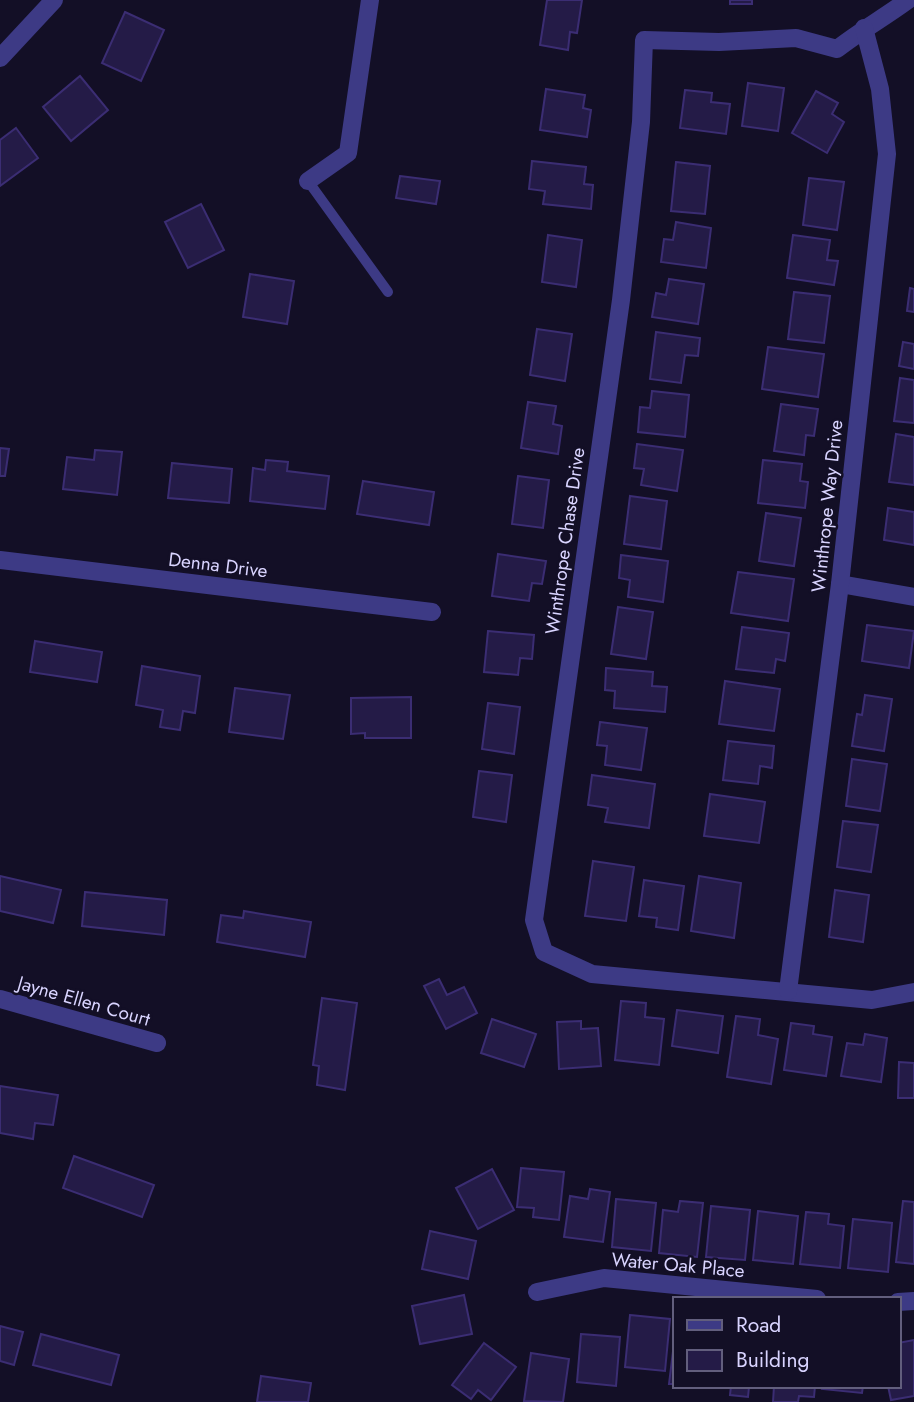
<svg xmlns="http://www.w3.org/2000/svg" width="914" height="1402" font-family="Jost,sans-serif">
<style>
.building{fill:#241b47;stroke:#3b2d73;stroke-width:2}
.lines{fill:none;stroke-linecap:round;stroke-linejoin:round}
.lane{stroke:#3d3a85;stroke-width:10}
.street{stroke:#3d3a85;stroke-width:18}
.labels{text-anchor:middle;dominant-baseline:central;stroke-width:5;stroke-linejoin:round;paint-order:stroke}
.street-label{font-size:19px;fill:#d9d4ff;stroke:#130f26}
</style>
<rect width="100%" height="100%" fill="#130f26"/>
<!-- building -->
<g class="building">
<path d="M547,0H582L577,33L570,32L568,50L540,45Z"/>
<rect x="730" y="0" width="22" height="4"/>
<path d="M125,12L164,30L141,81L102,63Z"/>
<path d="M80,76L108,110L71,141L43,107Z"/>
<path d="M748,83L784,88L778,131L742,126Z"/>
<path d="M546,89L585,95L583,108L591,110L587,137L540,130Z"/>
<path d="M685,90L712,93L711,102L730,104L726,134L680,128Z"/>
<path d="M816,91L838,103L832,114L844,122L827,153L792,133Z"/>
<path d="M16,128L38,158L0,186V140Z"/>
<path d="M532,161L586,167L584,184L593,185L591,209L543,204L545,191L529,189Z"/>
<path d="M676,162L710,166L705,214L671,211Z"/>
<path d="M400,176L440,181L436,204L396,198Z"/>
<path d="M809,178L844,182L837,230L803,225Z"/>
<path d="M201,204L224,250L188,268L165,222Z"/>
<path d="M676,222L711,228L706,268L661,262L664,239L673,240Z"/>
<path d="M548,235L582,240L576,287L542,282Z"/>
<path d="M793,235L830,240L827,260L838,261L834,285L787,278Z"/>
<path d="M250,274L294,281L287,324L243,317Z"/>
<path d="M669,279L704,284L698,324L652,317L656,293L666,295Z"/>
<path d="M910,288L914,289V312L907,311Z"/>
<path d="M794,292L830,296L824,343L788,339Z"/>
<path d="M537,329L572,334L565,381L530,375Z"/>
<path d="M656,332L700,338L698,356L685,355L681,383L650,379Z"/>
<path d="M903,342L914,344V369L899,366Z"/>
<path d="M768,347L824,354L818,397L762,389Z"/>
<path d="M900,378L914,380V423L894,421Z"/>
<path d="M652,391L689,395L685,437L638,432L640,407L650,408Z"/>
<path d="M528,402L556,406L553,424L562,426L558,454L521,448Z"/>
<path d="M781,404L818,409L814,436L806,435L804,455L774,451Z"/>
<path d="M896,434L914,437V485L889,482Z"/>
<path d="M637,444L683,450L677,491L641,485L644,469L634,468Z"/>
<path d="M0,448L9,449L5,476H0Z"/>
<path d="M95,450L122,452L117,495L63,489L67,457L94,460Z"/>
<path d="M266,460L288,462L287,471L329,476L325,509L250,501L253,468L265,470Z"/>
<path d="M763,460L802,464L800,481L808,482L805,508L758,503Z"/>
<path d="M172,463L232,469L229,503L168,498Z"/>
<path d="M518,476L549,480L543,528L512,524Z"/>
<path d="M363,481L434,492L429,525L357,514Z"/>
<path d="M630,496L667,501L661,549L624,544Z"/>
<path d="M888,508L914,512V545L884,540Z"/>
<path d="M766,513L801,518L794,566L759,561Z"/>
<path d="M498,554L546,561L542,584L532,583L529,601L492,596Z"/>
<path d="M621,555L668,561L663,602L628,597L630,580L619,578Z"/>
<path d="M738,572L794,579L788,621L731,613Z"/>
<path d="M618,607L653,612L646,659L611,654Z"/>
<path d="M867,625L914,631L909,668L862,661Z"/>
<path d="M742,627L789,633L785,661L776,659L774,673L736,669Z"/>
<path d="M488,631L534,635L532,659L520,658L518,675L484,672Z"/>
<path d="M35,641L102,652L97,682L30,672Z"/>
<path d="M142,666L200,676L195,713L183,711L180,730L160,727L163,710L136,705Z"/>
<path d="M606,668L653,672L652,686L667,687L665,712L614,708L615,691L605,690Z"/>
<path d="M725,681L780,689L774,731L719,724Z"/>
<path d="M235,688L290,695L283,739L229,732Z"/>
<path d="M865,695L892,699L884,751L852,746L857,714L862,715Z"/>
<path d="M411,697V738H365V733L351,734V698Z"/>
<path d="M488,703L520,707L514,754L482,749Z"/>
<path d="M600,722L647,728L641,770L605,765L607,746L597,745Z"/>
<path d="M728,741L774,746L772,768L760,766L758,784L723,780Z"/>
<path d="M852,759L887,764L880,811L846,806Z"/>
<path d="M479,771L512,775L506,822L473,817Z"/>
<path d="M592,775L655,784L649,828L605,822L608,808L588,805Z"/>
<path d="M710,794L765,802L759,843L704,836Z"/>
<path d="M843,821L878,825L871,872L837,867Z"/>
<path d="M593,861L634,867L626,921L585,916Z"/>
<path d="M0,876L61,890L53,923L0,911Z"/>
<path d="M699,876L741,883L734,938L691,931Z"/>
<path d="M644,880L684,886L678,930L656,927L657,918L639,916Z"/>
<path d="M835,890L869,895L863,942L829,937Z"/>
<path d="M85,892L167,900L164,935L82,926Z"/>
<path d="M244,911L311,922L305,957L217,942L221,915L243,918Z"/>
<path d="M439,979L447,995L464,987L477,1013L446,1029L424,986Z"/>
<path d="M322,998L357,1003L345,1090L317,1085L319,1066L313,1065Z"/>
<path d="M621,1001L646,1003L645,1017L664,1019L659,1065L615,1060Z"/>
<path d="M677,1010L723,1016L718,1053L672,1046Z"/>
<path d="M736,1016L760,1019L758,1035L778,1039L771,1084L727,1077Z"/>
<path d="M492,1019L536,1034L524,1067L481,1053Z"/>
<path d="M581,1021V1029L598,1028L601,1066L559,1069L557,1022Z"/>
<path d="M791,1023L814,1026L813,1034L832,1037L826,1076L784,1070Z"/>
<path d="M865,1034L887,1038L881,1082L841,1076L847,1043L863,1045Z"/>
<path d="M899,1062L914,1063V1098H898Z"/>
<path d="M0,1086L58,1095L53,1125L35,1123L33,1139L0,1133Z"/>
<path d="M74,1156L154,1185L142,1217L63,1188Z"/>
<path d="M521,1168L564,1172L559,1220L533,1217L534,1208L517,1207Z"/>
<path d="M492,1169L514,1210L478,1229L456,1188Z"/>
<path d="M590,1189L610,1192L603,1242L564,1237L570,1196L588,1199Z"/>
<path d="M616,1199L656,1203L651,1251L612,1247Z"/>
<path d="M680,1201L703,1203L697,1257L659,1253L663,1210L678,1212Z"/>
<path d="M903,1201L914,1202V1264L896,1262Z"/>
<path d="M711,1206L750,1210L745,1260L706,1257Z"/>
<path d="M758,1211L798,1216L793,1264L753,1260Z"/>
<path d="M806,1212L829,1214L828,1224L844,1226L840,1268L800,1264Z"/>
<path d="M853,1219L892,1223L888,1272L848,1268Z"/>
<path d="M430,1231L476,1241L468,1279L422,1269Z"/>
<path d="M464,1295L472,1334L420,1344L412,1306Z"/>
<path d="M630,1315L670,1319L665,1371L625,1367Z"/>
<path d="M0,1326L23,1332L14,1365L0,1361Z"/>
<path d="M41,1334L119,1355L111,1385L33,1365Z"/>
<path d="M581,1334L620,1337L616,1386L577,1382Z"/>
<path d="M914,1340V1396L891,1400L888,1386H898V1343Z"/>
<path d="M484,1343L516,1367L491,1400L478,1390L471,1399L452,1385Z"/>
<path d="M674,1343V1384H669Z"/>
<path d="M531,1353L569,1359L563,1402L524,1401Z"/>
<path d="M261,1376L311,1383L308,1402H257Z"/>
<path d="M731,1386H766V1388L749,1387L748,1397L730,1395Z"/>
<path d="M774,1386H815L814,1397L799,1396L798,1402H773Z"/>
<path d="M823,1386H863L862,1393L822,1389Z"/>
</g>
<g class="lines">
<!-- lane -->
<path class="lane" d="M308,181L388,292"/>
<!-- street -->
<g class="street">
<path d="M908,0C885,17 860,31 837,49L796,38L719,42L644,40L641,122L621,300L534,920L544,952L592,974L872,1000L914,992"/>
<path d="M0,58L54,0"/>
<path d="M308,181L348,153L370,0"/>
<path d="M0,560L432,612"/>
<path d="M840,584L914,597"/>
<path d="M788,991L840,584L887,154L880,89L864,28"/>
<path d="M0,999L157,1043"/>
<path d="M537,1292L604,1278L817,1299"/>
<path d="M898,1302L914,1301"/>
</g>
</g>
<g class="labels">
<!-- street labels -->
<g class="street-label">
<text transform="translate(827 506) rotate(-84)">Winthrope Way Drive</text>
<text transform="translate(565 541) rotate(-82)">Winthrope Chase Drive</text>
<text transform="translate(218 565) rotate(7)">Denna Drive</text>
<text transform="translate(84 1001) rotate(16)">Jayne Ellen Court</text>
<text transform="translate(678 1265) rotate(5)">Water Oak Place</text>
</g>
</g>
<!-- legend -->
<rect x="673" y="1297" width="228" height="91" fill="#130f26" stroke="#625e7d" stroke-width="2"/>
<rect x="687" y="1320" width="35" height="10" fill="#3d3a85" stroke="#625e7d" stroke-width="2"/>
<text x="736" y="1332" font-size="21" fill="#d9d4ff">Road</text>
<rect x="687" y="1350" width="35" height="21" fill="#241b47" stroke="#625e7d" stroke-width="2"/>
<text x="736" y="1367" font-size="21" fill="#d9d4ff">Building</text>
</svg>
